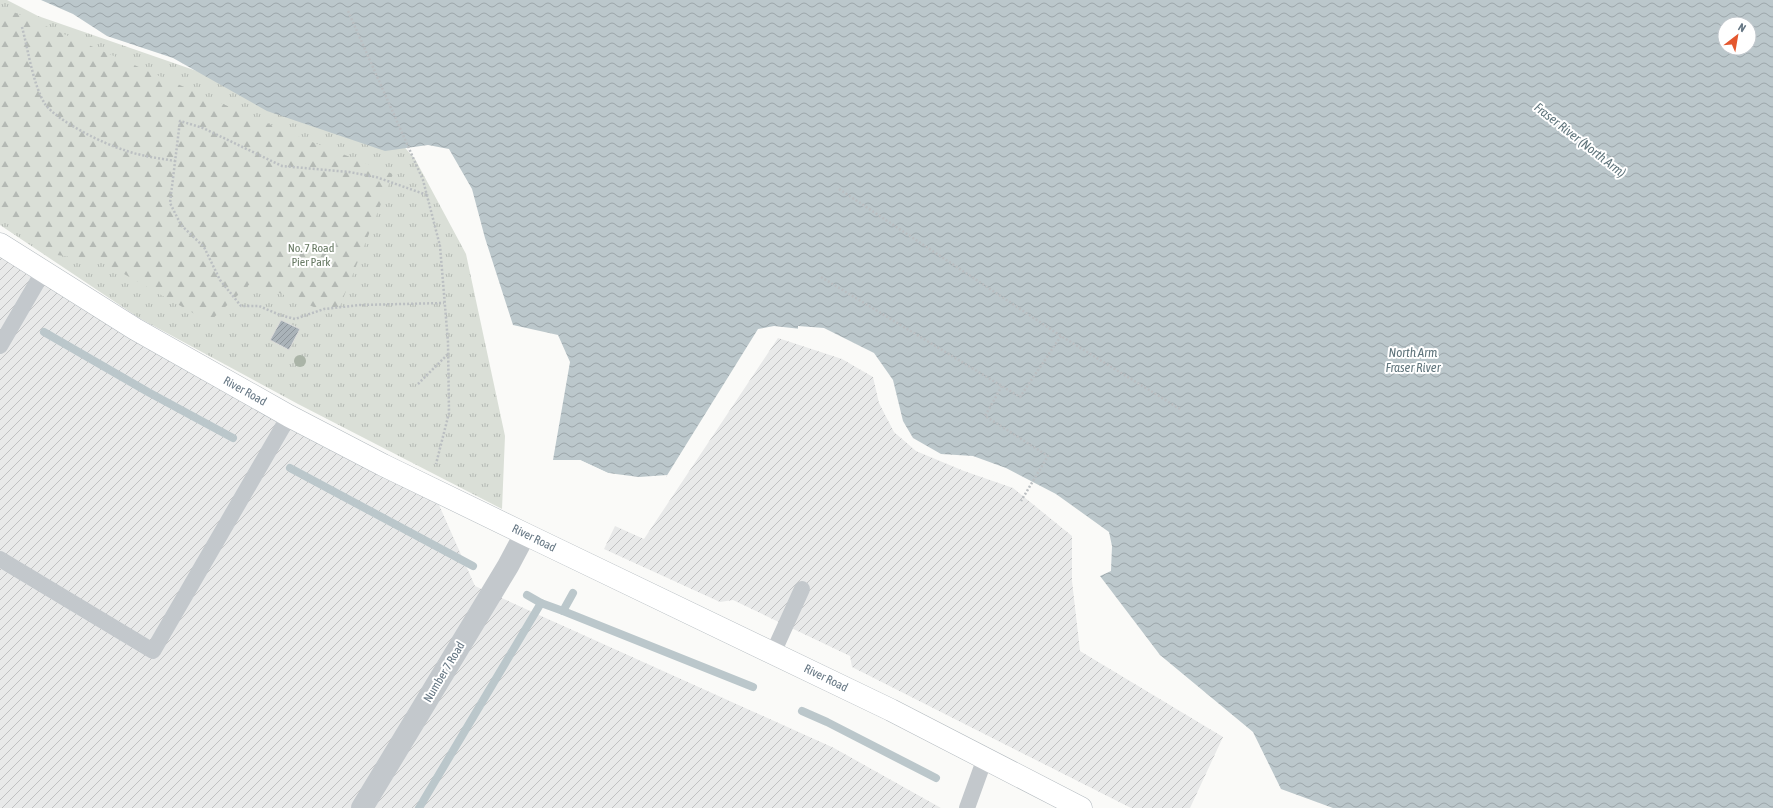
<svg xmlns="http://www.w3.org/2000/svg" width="1773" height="808" font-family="'Asap Condensed',sans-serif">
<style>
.industrial{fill:url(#industrial-furrows)}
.grass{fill:url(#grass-tufts)}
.forest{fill:url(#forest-firs)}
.water{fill:url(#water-waves);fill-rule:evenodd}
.pier{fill:#fafaf8}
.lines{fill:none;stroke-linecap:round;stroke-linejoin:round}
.stream{stroke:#bbc7cb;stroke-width:8}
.building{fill:url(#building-hatch);stroke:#dcdcda}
.secondary-casing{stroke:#b3babf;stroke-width:23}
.path{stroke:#bbbfc2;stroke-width:2.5;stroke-dasharray:2 2;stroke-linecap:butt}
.lane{stroke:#c3c8cc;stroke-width:16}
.street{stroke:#c3c8cc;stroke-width:22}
.secondary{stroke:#fff;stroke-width:22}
.tree{fill:#aab4a7}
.labels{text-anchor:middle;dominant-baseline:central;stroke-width:4;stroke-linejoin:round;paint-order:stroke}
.park-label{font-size:12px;fill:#687a64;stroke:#fff}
.street-label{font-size:12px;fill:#657683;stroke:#fff}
.water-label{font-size:13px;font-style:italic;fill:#60757c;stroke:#fff}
</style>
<defs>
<pattern id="industrial-furrows" width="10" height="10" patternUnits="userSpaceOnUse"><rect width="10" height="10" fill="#e8e9e9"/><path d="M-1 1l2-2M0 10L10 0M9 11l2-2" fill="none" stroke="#c0c1c2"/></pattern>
<pattern id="grass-tufts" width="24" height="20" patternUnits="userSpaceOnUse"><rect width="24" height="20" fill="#dadfd7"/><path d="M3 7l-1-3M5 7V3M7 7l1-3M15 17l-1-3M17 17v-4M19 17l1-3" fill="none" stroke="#b4b9b4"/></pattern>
<pattern id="forest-firs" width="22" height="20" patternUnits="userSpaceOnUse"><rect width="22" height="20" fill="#dadfd7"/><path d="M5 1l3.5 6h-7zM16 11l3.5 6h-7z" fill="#b4b9b4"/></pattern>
<pattern id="water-waves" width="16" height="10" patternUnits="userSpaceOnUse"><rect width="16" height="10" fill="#bbc7cb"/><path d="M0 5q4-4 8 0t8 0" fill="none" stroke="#9ca6aa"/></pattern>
<pattern id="building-hatch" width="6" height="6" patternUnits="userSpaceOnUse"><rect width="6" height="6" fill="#aab3b9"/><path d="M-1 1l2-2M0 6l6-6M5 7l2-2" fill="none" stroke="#8e969c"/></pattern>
</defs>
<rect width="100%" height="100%" fill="#fafaf8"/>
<!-- industrial -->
<g class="industrial">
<path d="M0,244L431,487L475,586L834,748L941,808H0Z"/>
<path d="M778,338L842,359L873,377L879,403L894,432L916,451L964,471L1013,488L1072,536V581L1080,651L1223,737L1190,808H1131L852,667L850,656L733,600L720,602L604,549L615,526L644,539Z"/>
</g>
<!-- grass -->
<path class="grass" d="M0,0H7L38,16L399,141L415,159L466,254L505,436L502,509L298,404L139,318L0,225Z"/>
<!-- forest -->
<path class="forest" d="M0,6L287,132L393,174L336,316L252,282L209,322L101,261L57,255L0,217Z"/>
<!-- water -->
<path class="water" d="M41,0H1773V808H1333L1281,789L1253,732L1160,655L1100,576L1103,541L1098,532L1066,511L989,471L956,461L921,446L901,431L883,380L835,342L801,329L774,326L758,329L661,485L608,473L580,460H553L570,362L558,335L513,325L485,238L472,189L449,149L428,145L385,151L267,111L173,58L107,36L73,14ZM1725,24H1749V48H1725Z"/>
<!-- pier -->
<g class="pier">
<path d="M798,326L824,328L874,353L893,380L903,421L913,438L941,454L973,456L1006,468L1056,494L1109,532L1112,546L1111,571L1098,577L1101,541L1096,533L1065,513L1018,487L989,473L955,463L920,448L899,432L889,407L881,381L834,344L798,331Z"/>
<path d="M551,460H580L608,473L639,477L667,475L664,485L661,487L607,474L579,462H553Z"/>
</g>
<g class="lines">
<!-- stream -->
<g class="stream">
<path d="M44,332L148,392L233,438"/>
<path d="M290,468L473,566"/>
<path d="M527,595L541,603"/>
<path d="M563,611L753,687"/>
<path d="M802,711L827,722L936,778"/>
<path d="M419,808L541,603L563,611L573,593"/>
</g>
</g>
<!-- building -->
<path class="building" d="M281,320L300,329L289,350L270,340Z"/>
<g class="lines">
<defs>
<path id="secondary" d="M0,244L135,329L289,416L383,465L525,534L891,710L1081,808"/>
</defs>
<!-- secondary casing -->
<use href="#secondary" class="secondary-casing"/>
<!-- path -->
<g class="path">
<path d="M348,11L423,180L440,246L448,342L449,413L436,464"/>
<path d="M22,27C28,49 33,85 45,104C57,121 104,144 124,150C140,156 158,158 175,161"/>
<path d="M839,189L1061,336L1180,409"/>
<path d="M427,195L376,177L349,172L282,166L203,128L180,121L170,203L181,225L204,247L220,280L241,306H259L280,315L295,319L324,309L360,305L444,303"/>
<path d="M821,277L1020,397L1061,336"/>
<path d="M418,384L448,354"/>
<path d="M1002,386L985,416L1048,456L1021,501"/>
</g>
<!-- lane -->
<g class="lane">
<path d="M0,346L43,272"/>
<path d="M0,559L153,651L289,416"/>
<path d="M773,653L802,589"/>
<path d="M967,808L985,758"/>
</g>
<!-- street -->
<path class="street" d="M362,808L508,566L525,534"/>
<!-- secondary -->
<use href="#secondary" class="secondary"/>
</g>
<!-- trees -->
<circle class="tree" cx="300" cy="361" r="6"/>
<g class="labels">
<!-- park labels -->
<g class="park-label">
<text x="311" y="248">No. 7 Road<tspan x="311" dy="14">Pier Park</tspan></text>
</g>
<!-- street labels -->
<g class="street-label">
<text transform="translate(245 391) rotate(29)">River Road</text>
<text transform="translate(534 538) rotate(26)">River Road</text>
<text transform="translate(444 672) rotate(-59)">Number 7 Road</text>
<text transform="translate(826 678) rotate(26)">River Road</text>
</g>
<!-- water labels -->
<g class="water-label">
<text transform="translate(1580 140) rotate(38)">Fraser River (North Arm)</text>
<text x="1413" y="352">North Arm<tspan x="1413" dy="15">Fraser River</tspan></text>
</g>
</g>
<!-- north arrow -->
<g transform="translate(1737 36) rotate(31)"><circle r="19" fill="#ffffff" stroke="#c1c8cd"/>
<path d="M0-3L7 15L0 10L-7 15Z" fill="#e4572e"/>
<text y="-6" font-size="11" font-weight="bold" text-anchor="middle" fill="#657683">N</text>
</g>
</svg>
